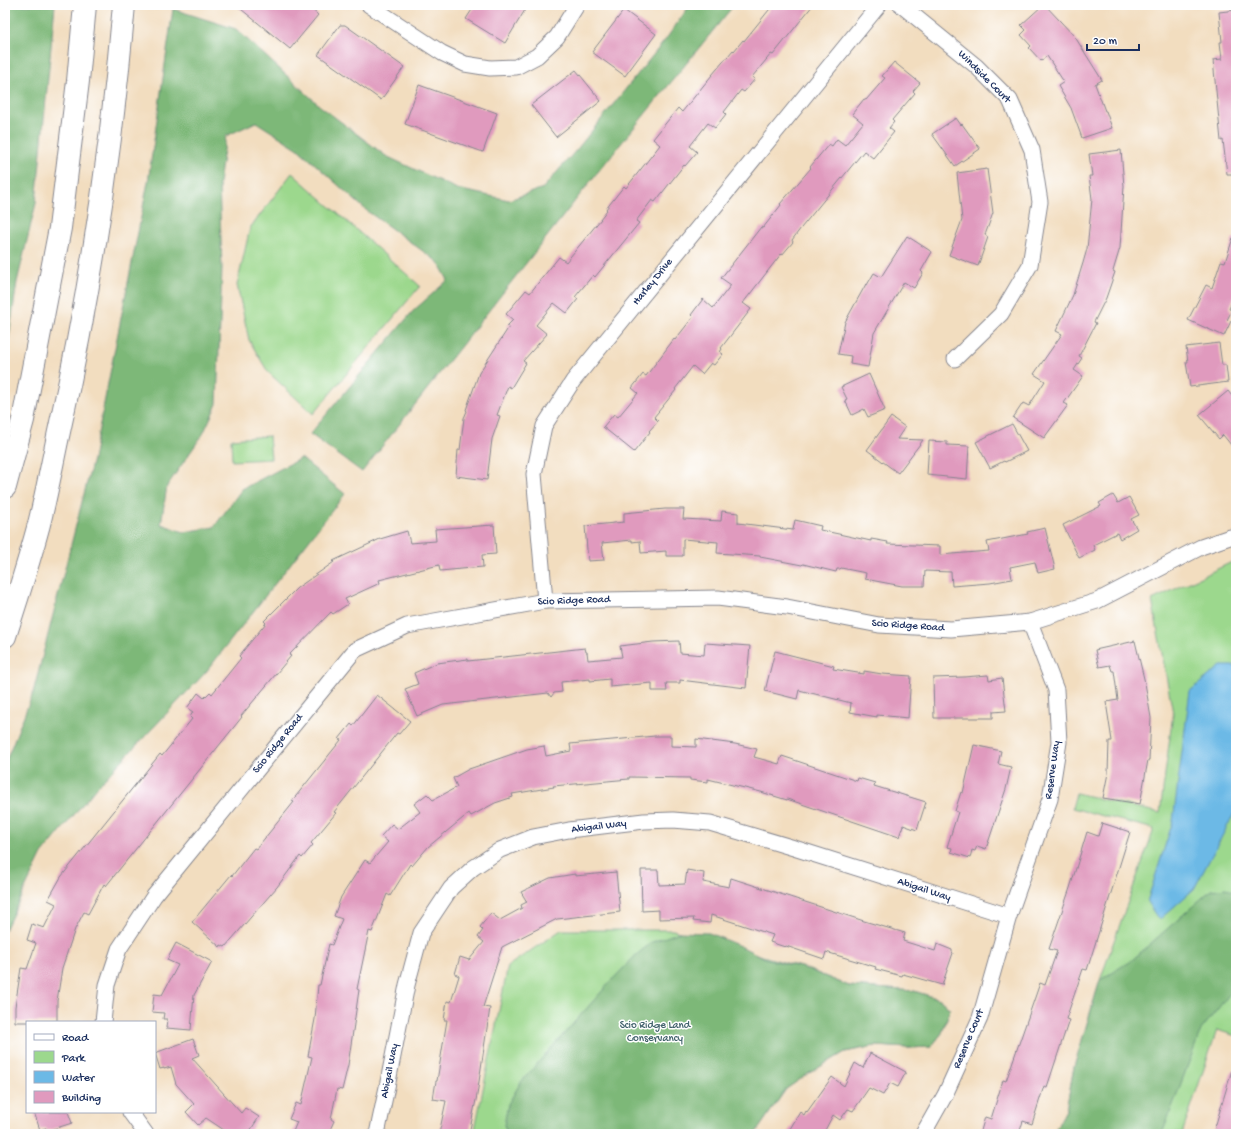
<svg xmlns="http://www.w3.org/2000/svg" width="1241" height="1139" font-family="'Gochi Hand',sans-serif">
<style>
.green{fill:#9cd88d;stroke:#5c8476}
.forest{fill:#7db878;stroke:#4c746b}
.water{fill:#6cb9e6;stroke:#4474a2}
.building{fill:#e09abe}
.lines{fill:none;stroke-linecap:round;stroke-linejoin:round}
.street-casing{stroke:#86868e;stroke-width:17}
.highway-casing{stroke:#86868e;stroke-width:24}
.street{stroke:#fff;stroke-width:15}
.highway{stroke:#fff;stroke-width:22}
.labels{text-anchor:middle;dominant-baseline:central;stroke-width:3;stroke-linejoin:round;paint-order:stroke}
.street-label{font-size:11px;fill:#1b2f5e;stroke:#fff}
.park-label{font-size:11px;fill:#42626c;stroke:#fff}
</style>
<rect width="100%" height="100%" fill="#fff"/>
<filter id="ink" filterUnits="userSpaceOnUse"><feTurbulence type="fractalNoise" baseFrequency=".025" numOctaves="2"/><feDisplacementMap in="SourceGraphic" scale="8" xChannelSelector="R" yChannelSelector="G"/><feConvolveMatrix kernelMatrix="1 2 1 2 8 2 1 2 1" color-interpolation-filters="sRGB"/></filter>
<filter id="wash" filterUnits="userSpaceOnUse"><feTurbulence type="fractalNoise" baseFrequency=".012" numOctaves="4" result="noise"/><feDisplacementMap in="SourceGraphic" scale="16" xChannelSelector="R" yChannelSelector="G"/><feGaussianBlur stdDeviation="0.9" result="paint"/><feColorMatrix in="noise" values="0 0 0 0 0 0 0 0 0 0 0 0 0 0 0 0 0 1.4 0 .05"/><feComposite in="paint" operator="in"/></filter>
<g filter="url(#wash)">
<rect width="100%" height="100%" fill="#f2ddbf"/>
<!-- green -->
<g class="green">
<path d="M292,173L420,286L313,414L268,372L249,340L237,285L250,228Z"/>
<path d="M269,436L271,459L232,461L231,439Z"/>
<path d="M1232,562H1236V1036L1217,1030L1182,1134H1053L1066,1110L1074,1067L1100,980L1154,829L1072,808L1076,793L1160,813L1173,713L1152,600Z"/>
<path d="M561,930H673L804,968L849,986L914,991L939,999L950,1009L942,1033L931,1047L908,1048L875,1046L845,1052L811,1072L786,1089L755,1134H474L508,966Z"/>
</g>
<!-- forest -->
<g class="forest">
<path d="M5,5H55L36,203L17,282L5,365Z"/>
<path d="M690,5H734L597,173L362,472L310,434L413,311L448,280L438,262L367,211L297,148L256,122L226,136L219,183L222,268L217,404L203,434L167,486L161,524L184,532L214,527L242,489L301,458L345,494L206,672L96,788L42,854L5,930V763L33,693L93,459L148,182L173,9L236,29L320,106L386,156L457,189L509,200L543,188L578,148L666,39Z"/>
<path d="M1226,888L1236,893V986L1201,1030L1162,1134H1053L1066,1110L1074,1067L1100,980L1132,960L1211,890Z"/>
<path d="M680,932L709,933L740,946L767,959L804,968L849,986L914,991L939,999L950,1009L942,1033L931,1047L908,1048L875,1046L845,1052L811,1072L786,1089L755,1134H508L504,1125L508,1104L521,1082L612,980L635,956L652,942Z"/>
</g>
<!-- water -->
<path class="water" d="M1221,666H1236V810L1194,889L1159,920L1147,902L1173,821L1190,691Z"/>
<g id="blocks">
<!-- building -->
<g class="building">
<path d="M236,5H307L318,15L290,49Z"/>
<path d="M475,5H528L505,43L466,19Z"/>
<path d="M773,5H813L773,55L771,54L752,77L755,79L744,92L741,90L724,112L726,114L715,128L708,123L690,146L697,152L685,166L684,165L655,202L652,200L636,221L639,223L595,277L593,275L575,297L578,299L567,313L554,303L536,325L547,334L523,361L526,363L511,388L508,386L497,415L500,416L492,439L487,480L456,476L458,450H460L464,418L467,411L466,410L479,373L509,327L507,326L513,320L506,314L526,290L530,293L559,257L566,262L601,219H600L607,210L606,209L624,186L626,188L660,145L653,139L678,108L682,112L712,75L733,50L734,51L743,40L744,41Z"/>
<path d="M1043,5H1045L1075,37L1102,80L1095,84L1105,111H1106L1112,128L1082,138L1071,108L1058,86L1064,82L1047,56L1041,61L1029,48L1031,46L1021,35L1026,30L1021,25Z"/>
<path d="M624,10L656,34L625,76L592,52Z"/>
<path d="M1236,10V174H1227L1223,140L1221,141L1213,60L1222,59L1220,42H1222L1219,12Z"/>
<path d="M340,25H345L404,67L381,100L318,55Z"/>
<path d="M894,62L920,83L913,91L915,93L892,120L894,122L889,128L894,132L873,158L864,151L801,228L792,240L793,242L782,255L781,254L743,303L751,309L721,348L722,349L720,352L723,354L714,365L711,363L702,374L693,366L675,389L676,390L654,417L658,421L649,431L650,432L634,452L603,427L614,414L618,417L638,393L632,388L643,374L646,376L674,339L675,340L693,317L691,315L703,299L713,308L731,285L721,278L761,227L763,228L781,205L780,204L811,168L810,167L829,144L832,146L837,139L845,145L863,123L852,114L864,99L866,100L885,78L882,76Z"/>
<path d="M576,70L601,101L556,137L531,105Z"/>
<path d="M419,85L497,113L483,152L405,124Z"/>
<path d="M956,118L961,125L962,124L980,149L955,166L932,134Z"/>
<path d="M1121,150L1124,186L1120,248L1113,271L1115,272L1106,298L1094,322L1096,323L1079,356L1082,358L1074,370L1083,376L1064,403L1068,405L1044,438L1013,418L1023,403L1029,406L1045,381L1034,374L1062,334L1056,331L1073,295L1083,263L1087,249L1092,199L1089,176H1092L1089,154Z"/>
<path d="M987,169L993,213L985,235L988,237L978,266L949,255L962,220L957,173Z"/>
<path d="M907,236L932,252L921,271L923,273L914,288L904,282L874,333L868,367L850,364L851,356L838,354L845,322L866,284L867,285L874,273L881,277Z"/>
<path d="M1233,238H1236V293L1229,309L1232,310L1227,320L1231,321L1224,336L1188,320L1206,285L1212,288L1221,261L1225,262Z"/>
<path d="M1219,343L1222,365H1226L1228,382L1190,387L1186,362H1188L1186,347Z"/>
<path d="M869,374L885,410L868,417L864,409L852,415L845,400L847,399L841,387Z"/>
<path d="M1228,391L1236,401V451L1223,435L1219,439L1199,415Z"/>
<path d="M891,417L905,427L897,439L923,440L898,473L867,450Z"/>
<path d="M1012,424L1027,451L1005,462L1004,461L990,468L976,442Z"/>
<path d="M929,441L947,442V445L969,446L967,479L927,475Z"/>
<path d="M1113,495L1118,503L1129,497L1139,515L1131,519L1137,529L1120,539L1117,533L1093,545L1095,550L1079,558L1063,525L1101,506L1099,503Z"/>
<path d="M665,509H684L683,519L721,521L722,511L738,513V523L793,530L795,520L821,526L820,530L871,541V539L888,542L887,544L940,546V555L989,551L987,542L1028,534L1027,532L1045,528L1055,569L1038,573L1035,562L1010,567L1012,579L990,583L952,586L951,572L925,571L924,586H902L865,579L866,573L841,568L840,569H837L836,572L803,564L802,565L760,557V556L717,553L718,542L683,539V556H666V551L641,553L640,541L632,542V540L602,543L604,560L588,561L585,526L624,522V513Z"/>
<path d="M494,525L496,554L482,555L483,567L440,571L439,565L379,580L380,583L345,599L348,604L333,614L331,612L289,655L291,656L241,716L242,717L106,886L104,884L88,914L84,912L75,929L62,968L57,1001V1022H15V1007L21,968L27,969L36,943L27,940L32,924L44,928L56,904L48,900L61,877L160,754L162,756L192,719L190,717L193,712L187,708L198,693L204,698L210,692L212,694L241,658L239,656L266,623L264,621L297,588L334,562L333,561L380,539L407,531L410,543L436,541L435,529Z"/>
<path d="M679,641L680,653L704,655L705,643L750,646L746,688L680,680V683H666L667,691H652V683L610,687V679L590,681V679L561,682L562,692L554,693L551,697L548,693L443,705L417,716L405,689L418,684L414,673L437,663L468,659V661L585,648L586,652H587L588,660L622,657L620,646L653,642Z"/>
<path d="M1135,641L1145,683L1151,718L1149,760H1148L1140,804L1103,798L1108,773L1109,741H1112L1106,702L1118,700L1114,671H1112L1110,665L1099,667L1095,650Z"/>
<path d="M775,651L834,666L833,669L864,674V671L882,674L911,676L908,718L877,715V717L850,712L851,703L799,690L797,699L765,691Z"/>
<path d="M988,675L989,680L1002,678L1006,711L993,712V718H934L933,678L964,677Z"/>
<path d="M377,695L410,721L399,734L397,733L334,812L336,813L311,843L313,845L302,858L300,856L277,887L225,947L221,945L220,947L192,922L231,875L232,876L254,848L256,849L294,802L292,801L341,740L339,739L351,724L353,726Z"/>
<path d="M655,736H671V746L696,747V739L735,744L757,749L754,757L779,764L782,756L857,781L858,778L875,783L874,786L926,802L917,830L903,825L899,837L787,799V800L761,792L708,779V782L690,780V778L629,777V779L553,786L554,787L512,794L513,797L495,803L471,816L469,813L428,847L412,866L410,864L390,896L387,894L372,932L369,931L357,989L359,990L348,1065L342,1090L337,1089L331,1119L334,1121L328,1134H292L297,1122L289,1119L296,1103L301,1105L312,1057L308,1056L315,1019L318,985H320L329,944L332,945L342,919L334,916L341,897L365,860L370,863L388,842L381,836L392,824L398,829L420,812L414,804L427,794L433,800L457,787L453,778L469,769L527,749L544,746L546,756L571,751L570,744Z"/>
<path d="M974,745L1001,751L998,764L1011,767L1006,789L986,849L977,846L975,851L972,850L970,858L951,852L952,848L947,847L958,812L955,811L961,792L963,793Z"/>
<path d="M1102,823L1130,832L1087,970L1083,969L1066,1019L1069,1020L1047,1087L1044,1086L1032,1124L1023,1121L1019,1134H980L985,1117L991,1119L1003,1080L1006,1081L1040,983L1045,985L1057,951L1049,949L1070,888L1087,832L1098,836Z"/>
<path d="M641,870H658L659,885L685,884L687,870L704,873L703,882L729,887L731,878L864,921L905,933L903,941L935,951L937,944L952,950V952L953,953L942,985L903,974L902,976L875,969L876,967L826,952L824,959L786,946L785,947L770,942L773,935L711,915L710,923L693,921L694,918L659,919V910L642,911Z"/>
<path d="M616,872L620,912L557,919L502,947L483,1007L490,1008L477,1095L469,1134H439L446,1101L433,1099L436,1081H437L447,1020H444L447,1001L451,1002L459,976L455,974L460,957L469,960L484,942L478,937L483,930L480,927L491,913L500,920L522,908L521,905L527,902L521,892L550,878L575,874V876Z"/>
<path d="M176,943L212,962L194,995L191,1030L166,1028L167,1019H163L164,1013L152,1012L154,994L162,995L178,965L167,960Z"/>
<path d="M193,1039L199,1055L192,1058L241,1113L245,1108L259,1117L248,1134H230L206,1118L198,1125L186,1112L194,1104L176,1084L171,1067L164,1069V1068L160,1069L155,1053Z"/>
<path d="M870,1053L906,1072L898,1087L890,1083L883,1095L869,1088L853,1111L848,1109L840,1120L833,1115L823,1134H787L800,1112L804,1115L806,1111L807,1112L832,1077L844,1086L855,1063L863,1068Z"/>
<path d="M1232,1070H1236V1134H1213Z"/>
<path d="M34,1112H68L72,1123L47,1131L46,1128L40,1130Z"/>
</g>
</g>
</g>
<g filter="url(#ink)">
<use href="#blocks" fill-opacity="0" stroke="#86868e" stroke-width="1"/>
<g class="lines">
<defs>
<g id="street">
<path d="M369,5L442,53L465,64L490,68L516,67L537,56L557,37L577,5"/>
<path d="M901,5L976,66L1010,100L1032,150L1040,202L1030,265L1001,314L955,359"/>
<path d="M545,601L534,474L544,426L573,381L879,5"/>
<path d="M103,1022L107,985L119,949L154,896L355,650L407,626L545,601L718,598L787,607L879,625L951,629L1030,622L1097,601L1201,547L1230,537H1236"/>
<path d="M130,1112L146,1134"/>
<path d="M377,1134L387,1087L407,985L421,933L451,888L473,868L500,850L533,837L569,830L644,821L673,820L710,823L794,848L1009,916"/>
<path d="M923,1134L945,1095L980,1018L1009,916L1050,799L1059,742L1056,690L1030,622"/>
</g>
<g id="highway">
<path d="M5,487L23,420L60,228L78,81L85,5"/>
<path d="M5,636C17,599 29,562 39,524C47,492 53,459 60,427C91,288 112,147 124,5"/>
</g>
</defs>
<!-- street casing -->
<use href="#street" class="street-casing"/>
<!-- highway casing -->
<use href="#highway" class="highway-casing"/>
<!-- street -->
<use href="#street" class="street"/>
<!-- highway -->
<use href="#highway" class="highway"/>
</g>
</g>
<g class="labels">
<!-- street labels -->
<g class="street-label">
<text transform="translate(984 77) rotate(45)">Windside Court</text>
<text transform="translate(653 282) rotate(-51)">Harley Drive</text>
<text transform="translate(574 601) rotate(-2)">Scio Ridge Road</text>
<text transform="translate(908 626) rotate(4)">Scio Ridge Road</text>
<text transform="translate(278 744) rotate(-51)">Scio Ridge Road</text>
<text transform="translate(1053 770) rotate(-82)">Reserve Way</text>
<text transform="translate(599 827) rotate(-7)">Abigail Way</text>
<text transform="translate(924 890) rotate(18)">Abigail Way</text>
<text transform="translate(969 1039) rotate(-67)">Reserve Court</text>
<text transform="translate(390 1071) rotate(-79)">Abigail Way</text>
</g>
<!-- park labels -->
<g class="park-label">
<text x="655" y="1026">Scio Ridge Land<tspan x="655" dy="13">Conservancy</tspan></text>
</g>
</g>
<!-- margin -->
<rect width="1241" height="1139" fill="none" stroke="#fff" stroke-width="20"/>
<!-- legend -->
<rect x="26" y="1021" width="130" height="92" fill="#ffffff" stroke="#a4acbf"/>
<rect x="34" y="1034" width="20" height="6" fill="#ffffff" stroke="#a4acbf"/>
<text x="62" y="1041" font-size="12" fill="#1b2f5e">Road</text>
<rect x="34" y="1051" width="20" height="12" fill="#9cd88d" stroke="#a4acbf"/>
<text x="62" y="1061" font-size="12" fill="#1b2f5e">Park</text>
<rect x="34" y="1071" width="20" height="12" fill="#6cb9e6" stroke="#a4acbf"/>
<text x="62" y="1081" font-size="12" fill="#1b2f5e">Water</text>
<rect x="34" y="1091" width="20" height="12" fill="#e09abe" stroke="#a4acbf"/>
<text x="62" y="1101" font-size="12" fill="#1b2f5e">Building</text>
<!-- scale -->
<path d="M1087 44v6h52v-6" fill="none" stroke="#1b2f5e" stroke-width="2"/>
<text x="1093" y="44" font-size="12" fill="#1b2f5e" stroke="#ffffff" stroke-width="3" paint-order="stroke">20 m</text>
</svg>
